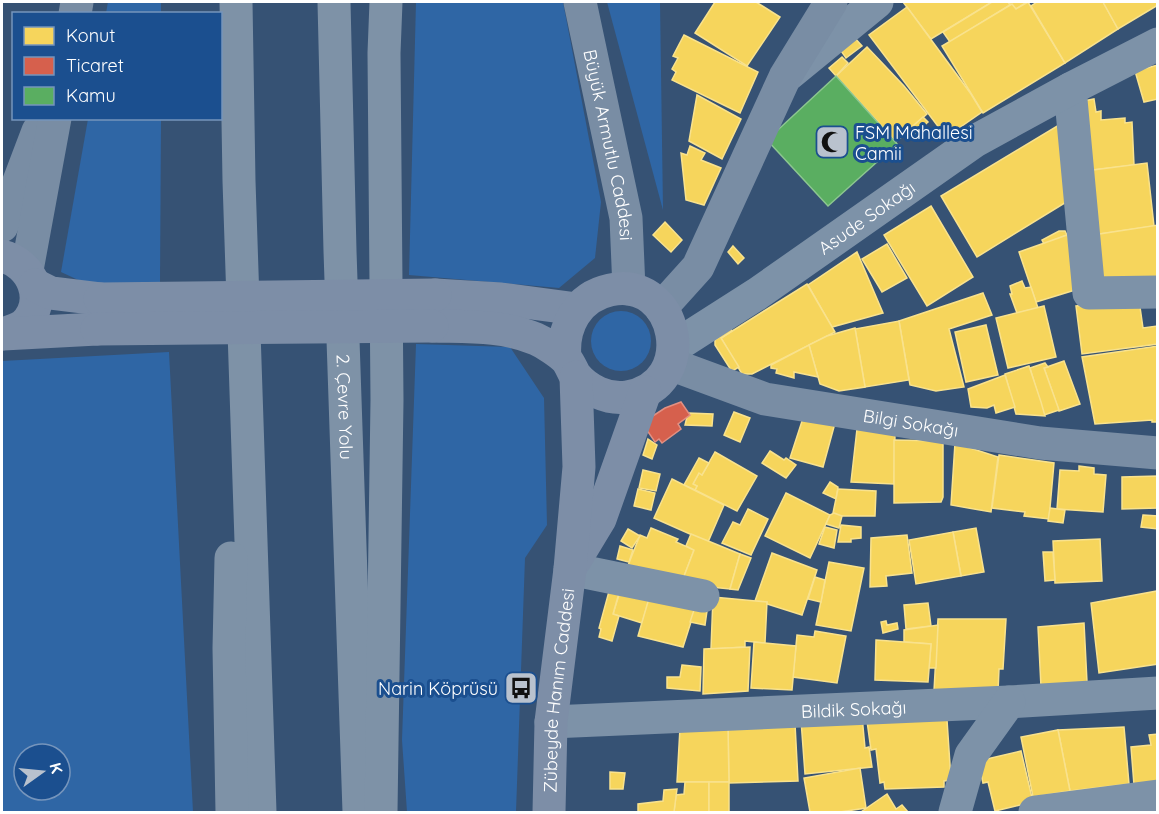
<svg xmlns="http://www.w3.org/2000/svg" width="1159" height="814" font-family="Quicksand,sans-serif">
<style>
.green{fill:#2f66a5;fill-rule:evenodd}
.homes{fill:#f6d55c;stroke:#f9e28d;stroke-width:1.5}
.shops{fill:#d6604d;stroke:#e29082;stroke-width:1.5}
.public{fill:#5aae61;stroke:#8cc690;stroke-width:1.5}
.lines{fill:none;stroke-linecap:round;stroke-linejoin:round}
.street{stroke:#7d92a8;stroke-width:33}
.secondary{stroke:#798da4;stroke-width:33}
.primary{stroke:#7d8ea7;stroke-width:33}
.highway{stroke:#7e92a7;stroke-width:33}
.primary-bridge{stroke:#7d8ea7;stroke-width:33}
.labels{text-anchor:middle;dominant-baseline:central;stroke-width:6;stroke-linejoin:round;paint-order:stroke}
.poi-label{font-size:18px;fill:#fff;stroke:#1b4f8f;text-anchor:start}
.street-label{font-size:18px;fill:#fff;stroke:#1b4f8f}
</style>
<rect width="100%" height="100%" fill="#365274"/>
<!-- green -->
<g class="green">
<path d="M108,2H161V13H106Z"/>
<path d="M416,2H563L601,202L595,258L559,288L409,275Z"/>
<path d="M607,2H660L663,210Z"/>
<path d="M88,119H161L160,283L89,285L61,272Z"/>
<circle cx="621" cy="341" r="30"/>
<path d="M416,344L510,347L544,398L547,525L525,558L516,812H407L402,740Z"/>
<path d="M169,352L193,812H2V361ZM24,754H60V790H24Z"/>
</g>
<!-- homes -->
<g class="homes">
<path d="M715,2H756L780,17L747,66L695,33Z"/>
<path d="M903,2H992L931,39Z"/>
<path d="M992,2H1008L1010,5L950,42L943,32Z"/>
<path d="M1008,2H1027L1016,9Z"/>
<path d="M1028,2L1065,63L983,113L942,46L1012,4L1016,9Z"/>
<path d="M1037,2H1103L1118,29L1065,63L1031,6Z"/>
<path d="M1103,2H1158V5L1118,29Z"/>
<path d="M907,7L971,94L982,112L946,137L869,35Z"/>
<path d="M684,35L758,72L740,113L672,80L676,72L672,69L678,58L673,56Z"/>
<path d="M853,36L862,46L846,58L839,48Z"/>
<path d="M867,47L904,86L927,114L896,142L836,76Z"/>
<path d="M842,57L848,63L836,76L829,68Z"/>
<path d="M1158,65V99L1144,102L1135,71Z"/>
<path d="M697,95L741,119L722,159L689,141Z"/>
<path d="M846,99L859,106L875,127L874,135L867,143L873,154V160L862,171L844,185L839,184L830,178L820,184L813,183L808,181L792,162L789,150L795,140L791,134L789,126L797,116L814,101L822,100L834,106Z"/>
<path d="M1094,99L1096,112L1101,111V120L1125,118V123L1132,122L1134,165L1085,171L1078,102Z"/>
<circle cx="831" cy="142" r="26"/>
<path d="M923,117L928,122L911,137L906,132Z"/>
<path d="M1064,122L1076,196L977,257L941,196Z"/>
<path d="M690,146L705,153L701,160L721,168L704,205L686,200L681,153L687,155Z"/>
<path d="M1147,163L1154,226L1093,235L1085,171Z"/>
<path d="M931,206L973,277L927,306L884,235Z"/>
<path d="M665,222L682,240L671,252L653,235Z"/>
<path d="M1158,225V278L1100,286L1093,235Z"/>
<path d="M1059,231H1065L1067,235L1044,244L1042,240Z"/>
<path d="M1067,235L1085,287L1036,302L1019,252Z"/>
<path d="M887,244L907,278L882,292L862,259Z"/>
<path d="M733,246L744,258L738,264L728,252Z"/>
<path d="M857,252L883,313L832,327L808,285Z"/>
<path d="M1022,281L1025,288L1031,287L1038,308L1017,313L1010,294H1012L1010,286Z"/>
<path d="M807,284L835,332L752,374H742L721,338Z"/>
<path d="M983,293L992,315L949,329L964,387L936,391L910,385L899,321Z"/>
<path d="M1139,300L1143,328L1157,326L1158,344L1082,354L1076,306Z"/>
<path d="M1044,306L1056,357L1008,368L996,318Z"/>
<path d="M899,321L909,380L865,387L855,329Z"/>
<path d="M986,325L998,375L966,382L955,332Z"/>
<path d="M855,328L865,387L839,391L820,384L809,345L827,336Z"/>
<path d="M731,329L732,331L721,338L739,367L734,370H731L715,345V340Z"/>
<path d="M809,345L818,377L794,372V378L776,373L777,369L771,368V365Z"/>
<path d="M1158,346V422H1152V420L1095,424L1082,357Z"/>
<path d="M1064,361L1080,404L1059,411L1044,368Z"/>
<path d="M1045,363L1048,367L1044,368L1059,410L1044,415L1030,368Z"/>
<path d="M1029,366L1041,402L1045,416L1016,414L1005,374Z"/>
<path d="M1005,375L1015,407L996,413L994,405L987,408L971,407L968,389Z"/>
<path d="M734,412L750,418L740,442L724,435Z"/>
<path d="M688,413L713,414L712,426L685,425L687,417L690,415Z"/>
<path d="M803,418L835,423L823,467L790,458Z"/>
<path d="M857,429L895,433L894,484L851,482Z"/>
<path d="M648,439L657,445L652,459L643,455Z"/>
<path d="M894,440L943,441V497L941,502L894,503Z"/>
<path d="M955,443L998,457L991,512L951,505Z"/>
<path d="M770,451L784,460L786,458L796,465L786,478L762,463Z"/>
<path d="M715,452L757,476L737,511L695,490L697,486L693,484L699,473L702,475Z"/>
<path d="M999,455L1054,463L1049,519L1024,516L1025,512L992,508Z"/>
<path d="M699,458L709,463L702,475L699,473L693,484L697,486L695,490L684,485Z"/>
<path d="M1079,466L1094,468V474L1106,475L1103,512L1057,509L1060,470L1079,471Z"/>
<path d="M643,470L660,474L656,491L639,488Z"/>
<path d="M1158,476V508L1122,509V477Z"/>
<path d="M672,479L724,505L708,542L654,518Z"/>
<path d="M830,482L838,487L836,499L823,493Z"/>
<path d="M638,489L655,493L651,510L634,506Z"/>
<path d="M838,489L876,491L875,516H840L833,513Z"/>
<path d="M786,493L830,515L810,558L765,536Z"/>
<path d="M1050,508L1065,510L1063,523L1048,521Z"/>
<path d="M748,509L768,519L751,555L722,543L733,522L740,525Z"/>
<path d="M834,513L842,516L839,528L826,524L830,515Z"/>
<path d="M1143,515L1158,516V529L1141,527Z"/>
<path d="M841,525L861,527V538L851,539V542H838Z"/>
<path d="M825,527L837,530L834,548L819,544Z"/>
<path d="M651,528L678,539L676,542L694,550L680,587L627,568L640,535L647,538Z"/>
<path d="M976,528L984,572L961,576L953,532Z"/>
<path d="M628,529L640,536L632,548L621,541Z"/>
<path d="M953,532L961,576L916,584L909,540Z"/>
<path d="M691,534L740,554L730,589L681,584L694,550L686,546Z"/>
<path d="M907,535L912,573L886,576L887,586L870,587L871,538Z"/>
<path d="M1100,539L1102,581L1055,583L1053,541Z"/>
<path d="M620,546L633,550L629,562L617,559Z"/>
<path d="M1043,552H1053L1055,580L1045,581Z"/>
<path d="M772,553L817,570L802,615L767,604V602L755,601Z"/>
<path d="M740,554L751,558L738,590L730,589Z"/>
<path d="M829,562L864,568L851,631L816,625Z"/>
<path d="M815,577L825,580L821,602L808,599Z"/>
<path d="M623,582L652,590L642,623L613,614Z"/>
<path d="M611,584L621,586L613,614L619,616L612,641L599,637L601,629L599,628Z"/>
<path d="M652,588L697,603L683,647L638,636Z"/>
<path d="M1157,591L1158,664L1099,673L1091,603Z"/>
<path d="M713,597L767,602L765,643L745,641V647L711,649Z"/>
<path d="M928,603L931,626L906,629L904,605Z"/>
<path d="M694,610L707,611L705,625L690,622Z"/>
<path d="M938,619H1006L1003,669H999L998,692L934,691Z"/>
<path d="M886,621L887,625L897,623L898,629L883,633L881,622Z"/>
<path d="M1084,623L1087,682L1041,687L1038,627Z"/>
<path d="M938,625L936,668H929L931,644L904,642V630Z"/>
<path d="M815,631L846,636L837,683L793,677L797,635L814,637Z"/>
<path d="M876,640L931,644L928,682L875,680Z"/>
<path d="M754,642L796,646L792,690L751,688Z"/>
<path d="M750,647L748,691L703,694L704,649Z"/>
<path d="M682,665L701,667L700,691L667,688V677H680Z"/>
<path d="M862,716L865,748L869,747L872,767L805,774L801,720Z"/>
<path d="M947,720L951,780L944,781V787L885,789L884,782L880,783L876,749L871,750L867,721Z"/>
<path d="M795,724L798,781L729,783L728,726Z"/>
<path d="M728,726L729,782H677L680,728Z"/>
<path d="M1124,727L1129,784L1070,791L1058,730Z"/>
<path d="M1058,730L1070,791L1033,797L1021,737Z"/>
<path d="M1158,734V783L1134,785L1131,747L1151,745L1149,735Z"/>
<path d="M1021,751L1033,802L995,811L988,782L983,783L978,761Z"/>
<path d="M860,768L866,808L840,812H810L804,778Z"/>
<path d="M610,772L625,773L623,789H610Z"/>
<path d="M685,782H709V812H674L676,795L684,794Z"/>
<rect x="709" y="782" width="20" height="30"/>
<path d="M677,789L674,812H638V804L663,801L664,790Z"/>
<path d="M887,794L896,809L902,805L908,812H861Z"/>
</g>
<!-- shops -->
<path class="shops" d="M681,402L690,415L678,424L681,429L662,443L659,439L655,442L642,423L665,408Z"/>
<!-- public -->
<path class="public" d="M836,76L897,144L828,206L767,140Z"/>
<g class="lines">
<!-- street -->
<g class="street">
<path d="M789,74L877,2"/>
<path d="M1070,89L1089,293L1158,292"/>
<path id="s1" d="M674,347L757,294L975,141L1070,89L1158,44"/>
<path d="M570,569L703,596"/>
<path id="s2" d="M551,722L1009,702L1158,693"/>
<path d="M955,812L971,755L1009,702"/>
<path d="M1035,812L1158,796"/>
</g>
<!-- secondary -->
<g class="secondary">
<path id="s3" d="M580,2L626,218L629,289"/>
<path d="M75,14L77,2"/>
<path d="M2,226L38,131"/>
<path d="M27,270L55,118"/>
<path d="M661,308L698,267L785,77L831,2"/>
<path id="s4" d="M670,364L765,399L1040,443L1158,453"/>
</g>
<!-- primary -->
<g class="primary">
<path d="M2,256C32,263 49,301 24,325C19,329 9,332 2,334"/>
<path d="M35,285L51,293L100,299"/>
<path d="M435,295L501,299L577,309"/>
<path d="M432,326C468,327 502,325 536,339C545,343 559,352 566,359C570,364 572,370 575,375C587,390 608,400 627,397C701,385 678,275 610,290C577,297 562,327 565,358"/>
<path d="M3,334L97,329"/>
<path d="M574,562L600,519L645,392"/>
<path id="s5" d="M549,812L551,722L570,569L579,467L576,377"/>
</g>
<!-- highway -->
<g class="highway">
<path d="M236,2L239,181L260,812"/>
<path id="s6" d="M334,2L340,251L359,812"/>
<path d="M231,558L229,648L232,812"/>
<path d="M381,812L387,400L384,53L386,2"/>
</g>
<!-- primary-bridge -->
<g class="primary-bridge">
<path d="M100,299L435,295"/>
<path d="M97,329L432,326"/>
</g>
</g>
<!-- icons -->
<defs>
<symbol id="mosque-square" viewBox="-11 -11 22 22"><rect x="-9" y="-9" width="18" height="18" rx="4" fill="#b9c2ce" stroke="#1b4f8f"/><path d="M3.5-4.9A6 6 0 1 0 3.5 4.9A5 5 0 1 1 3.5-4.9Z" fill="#111"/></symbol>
<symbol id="bus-square" viewBox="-11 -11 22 22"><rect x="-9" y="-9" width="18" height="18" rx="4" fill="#b9c2ce" stroke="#1b4f8f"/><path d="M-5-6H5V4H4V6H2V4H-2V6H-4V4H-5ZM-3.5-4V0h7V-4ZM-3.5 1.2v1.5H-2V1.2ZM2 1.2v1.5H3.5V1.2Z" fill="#111"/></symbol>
</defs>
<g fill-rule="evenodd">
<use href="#mosque-square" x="813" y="123" width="38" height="38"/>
<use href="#bus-square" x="502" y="669" width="38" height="38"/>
</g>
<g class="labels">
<!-- poi labels -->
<g class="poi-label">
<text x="855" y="132">FSM Mahallesi<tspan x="855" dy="21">Camii</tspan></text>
<text x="498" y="688" text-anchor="end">Narin Köprüsü</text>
</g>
<!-- street labels -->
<g class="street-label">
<text stroke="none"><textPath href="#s3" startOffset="146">Büyük Armutlu Caddesi</textPath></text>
<text stroke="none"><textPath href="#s1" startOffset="232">Asude Sokağı</textPath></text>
<text stroke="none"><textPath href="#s6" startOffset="405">2. Çevre Yolu</textPath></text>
<text stroke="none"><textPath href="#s4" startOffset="249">Bilgi Sokağı</textPath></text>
<text stroke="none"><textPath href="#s5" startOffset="122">Zübeyde Hanım Caddesi</textPath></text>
<text stroke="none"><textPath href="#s2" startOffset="303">Bildik Sokağı</textPath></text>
</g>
</g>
<!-- border -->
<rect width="1159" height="814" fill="none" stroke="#ffffff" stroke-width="6"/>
<!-- legend -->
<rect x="12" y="12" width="210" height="108" fill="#1b4f8f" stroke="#7695bc" stroke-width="1.5"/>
<rect x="24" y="27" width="30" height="18" fill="#f6d55c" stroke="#7695bc" stroke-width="1.5"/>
<text x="66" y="42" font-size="18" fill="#ffffff">Konut</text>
<rect x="24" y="57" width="30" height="18" fill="#d6604d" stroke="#7695bc" stroke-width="1.5"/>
<text x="66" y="72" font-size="18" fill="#ffffff">Ticaret</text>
<rect x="24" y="87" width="30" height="18" fill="#5aae61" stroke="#7695bc" stroke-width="1.5"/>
<text x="66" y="102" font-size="18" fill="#ffffff">Kamu</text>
<!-- north arrow -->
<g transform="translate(42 772) rotate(75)"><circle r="28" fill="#1b4f8f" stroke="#7695bc" stroke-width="1.5"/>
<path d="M0-4.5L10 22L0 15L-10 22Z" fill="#b9c2ce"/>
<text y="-9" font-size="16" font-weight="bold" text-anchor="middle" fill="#ffffff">K</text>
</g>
</svg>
